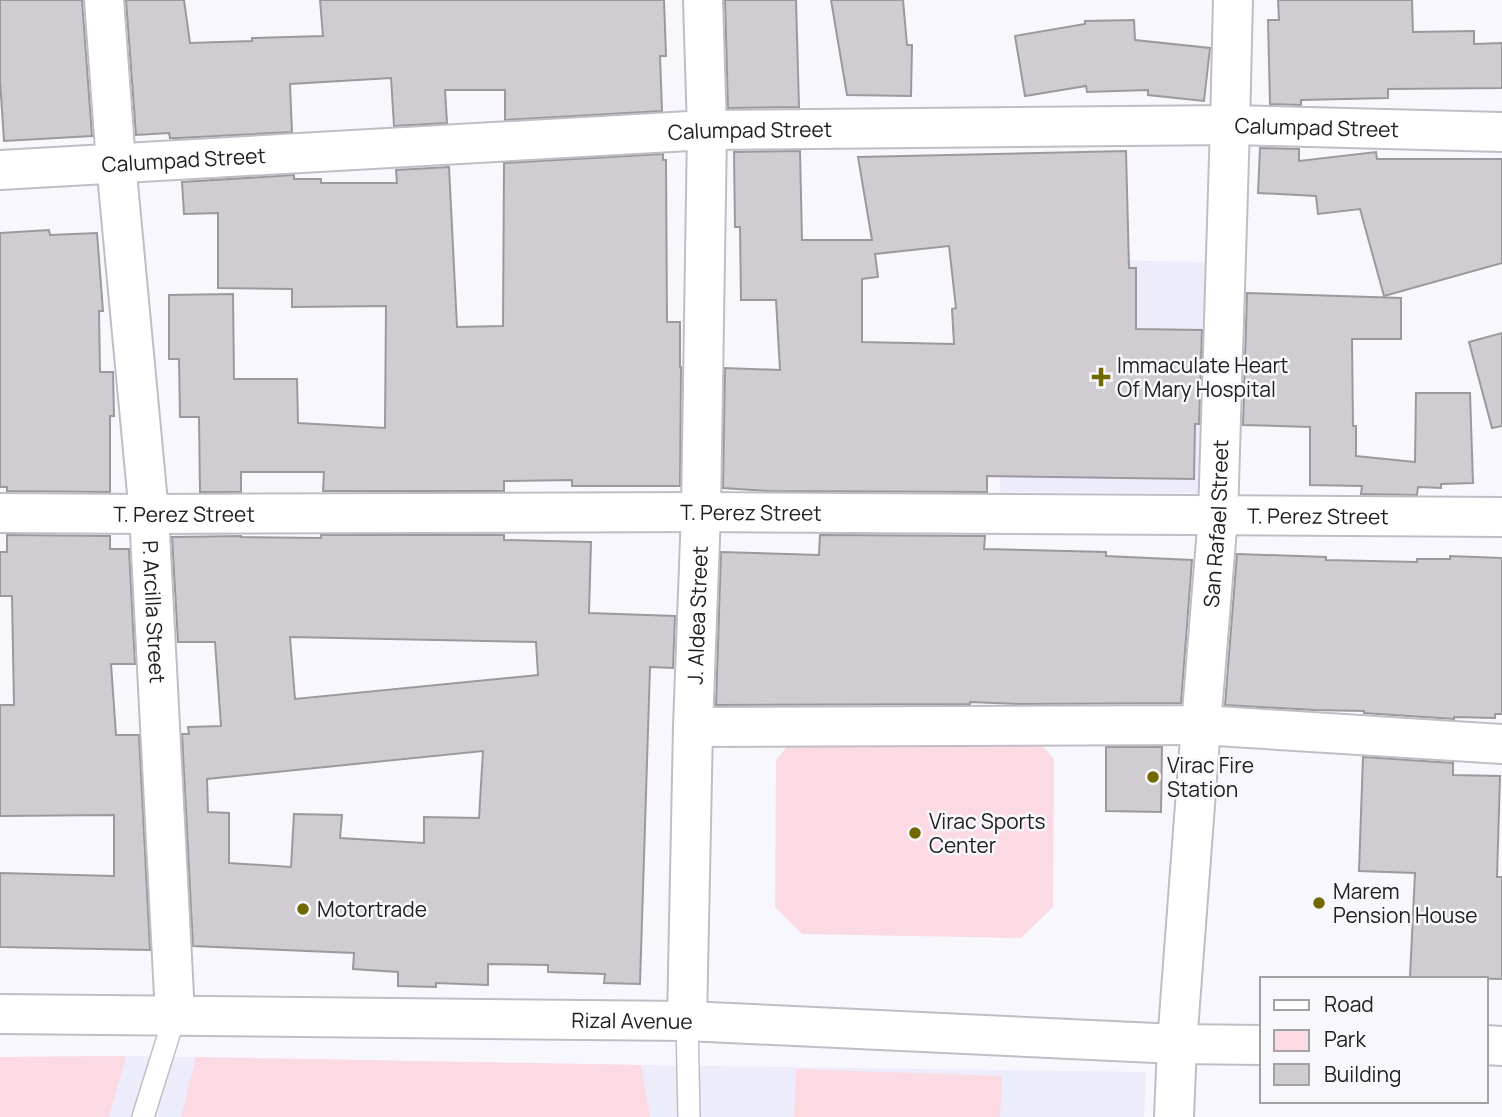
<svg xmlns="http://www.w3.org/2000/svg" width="1502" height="1117" font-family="Manrope,sans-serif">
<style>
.built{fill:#edecfb}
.green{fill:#fcdae4}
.building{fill:#d1ccd2;stroke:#9d989d;stroke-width:2;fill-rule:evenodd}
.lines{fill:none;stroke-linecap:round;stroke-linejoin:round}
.service-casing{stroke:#bfbec6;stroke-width:24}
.minor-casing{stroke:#bfbec6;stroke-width:42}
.tertiary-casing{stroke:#bfbec6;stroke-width:42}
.secondary-casing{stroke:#bfbec6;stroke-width:42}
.primary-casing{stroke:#bfbec6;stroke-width:42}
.service{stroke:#fff;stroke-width:21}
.minor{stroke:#fff;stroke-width:38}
.tertiary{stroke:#fff;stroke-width:38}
.secondary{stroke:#fff;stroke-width:38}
.primary{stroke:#fff;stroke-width:38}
.poi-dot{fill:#716800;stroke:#f8f7fe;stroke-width:2.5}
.labels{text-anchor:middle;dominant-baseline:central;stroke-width:5;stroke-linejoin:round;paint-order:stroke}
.street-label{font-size:21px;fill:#202022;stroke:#f8f7fe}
.poi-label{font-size:21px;fill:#202022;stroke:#f8f7fe;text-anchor:start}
</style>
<rect width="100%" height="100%" fill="#f8f7fe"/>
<!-- built -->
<g class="built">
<path d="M997,258L1207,262L1199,493L1000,492Z"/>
<path d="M126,1056L641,1065L1146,1072L1144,1117H0V1057Z"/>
</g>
<!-- green -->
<g class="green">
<path d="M799,732L1032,735L1054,759L1053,907L1021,938L802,934L775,907L776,760Z"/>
<path d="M126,1056L109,1117H0V1057Z"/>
<path d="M196,1057L641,1065L650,1117H181Z"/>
<path d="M796,1069L1002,1076L1000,1117H794Z"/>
</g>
<!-- building -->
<g class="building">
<path d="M0,0H82L92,136L4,141L0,80Z"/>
<path d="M126,0H184L190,43L252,41V38L323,36L320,0H664L666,56H660L662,111L505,120V90H445L447,123L394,126L391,78L290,84L292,132L179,138H170L169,133L136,135Z"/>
<path d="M725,0H796L799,107L728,108Z"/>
<path d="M831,0H903L907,45H912L911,96L847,95Z"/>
<path d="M1278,0H1412L1413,32L1474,31V44L1502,43V88L1388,89V98L1301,100V105L1270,104L1268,20H1279Z"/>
<path d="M1134,20L1135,40L1210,48L1204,101L1148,95V90L1087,92L1086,86L1025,96L1015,36L1085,24V21Z"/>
<path d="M1260,148L1299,149V161L1376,152L1377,159H1502V263L1384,296L1360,209L1318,214L1316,196L1258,193Z"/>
<path d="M800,151L802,240H872L858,157L1126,151L1129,268H1136V329L1202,330L1199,424H1195L1194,479L987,476V492L769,491L723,488L725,368L780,370L776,300H741L740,227H735L734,152ZM949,246L956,308L952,309L954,344L862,342V279L878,277L875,254Z"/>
<path d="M663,154V160H666L667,322H680V367H681L680,486H572V480L504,481V491H323L324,472H241V492H200L199,417H180L179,359H169V295L233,294L234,379H297L298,423L385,428L386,306L292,307V289L218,288V213L184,214L182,182L294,175V179H321V183H397L396,170L449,167L457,327L503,326L504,163Z"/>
<path d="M49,230L50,235L97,233L103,311H99L100,372H113L114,416H110V492L7,491V487H0V233Z"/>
<path d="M1247,293L1401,298V339H1352L1353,426H1356V456L1415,462L1416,393H1470L1473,483L1441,484V488L1418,487L1417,495L1361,494L1362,486L1310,485V427L1243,425Z"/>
<path d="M1502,333V426L1492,428L1469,342Z"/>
<path d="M7,535L110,536V549H129L135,664H111L116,735H139L150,950L0,947V873L114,876V815L0,816V705H14L12,596H0V552H7Z"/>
<path d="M321,535H504V540L591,542L589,613L675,616L673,668L650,667L640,984L604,983L605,974L548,972V965L488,964V985L436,983V987L398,986V972L353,969L354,953L193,946L182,734H189L188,727L221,726L215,642H178L172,537L241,536V537L321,538ZM290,637L536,642L538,675L295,699ZM483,751L479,818L424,817V843L340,838L342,815L294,814L291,867L229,863V813L208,812L207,779Z"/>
<path d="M820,535L985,536L984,549L1106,552V556L1192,560L1181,703L1021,704L970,702V704L716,705L721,552L819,555Z"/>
<path d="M1237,554L1326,557V560L1417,562V559H1450V556L1502,558V714H1495V718L1454,717V719L1364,713V711L1314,710L1225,705Z"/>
<path d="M1106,747H1162L1161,812L1106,811Z"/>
<path d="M1363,757L1453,763V775L1500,776L1497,877H1502V979L1410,977L1415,873L1359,871Z"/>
</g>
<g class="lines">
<defs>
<g id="service">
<path d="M687,1021L689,1117"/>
<path d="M143,1117L175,1015"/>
</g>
<g id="minor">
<path id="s1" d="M104,0L116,163L149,514L175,1015"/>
<path id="s2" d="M0,170L707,130L1230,125L1502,132"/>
<path id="s3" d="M0,513L149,514L701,512L1502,517"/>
<path id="s4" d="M693,727L1201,725L1218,516L1230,125L1233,0"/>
<path id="s5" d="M687,1021L693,727L701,512L707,130L703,0"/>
</g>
<path id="tertiary" d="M1174,1117L1177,1044"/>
<path id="secondary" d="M1177,1044L1201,725L1502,744"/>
<g id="primary">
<path id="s6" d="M0,1014L687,1021L1177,1044L1262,1045"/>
<path d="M1486,1045L1502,1046"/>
</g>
</defs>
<!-- service casing -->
<use href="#service" class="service-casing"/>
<!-- minor casing -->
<use href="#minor" class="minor-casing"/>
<!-- tertiary casing -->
<use href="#tertiary" class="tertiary-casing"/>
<!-- secondary casing -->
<use href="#secondary" class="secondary-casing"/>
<!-- primary casing -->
<use href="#primary" class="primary-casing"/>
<!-- service -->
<use href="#service" class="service"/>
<!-- minor -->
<use href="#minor" class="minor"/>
<!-- tertiary -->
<use href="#tertiary" class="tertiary"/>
<!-- secondary -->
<use href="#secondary" class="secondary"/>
<!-- primary -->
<use href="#primary" class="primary"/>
</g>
<!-- markers -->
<g class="poi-dot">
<path d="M1097.5 366.5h7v7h7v7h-7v7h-7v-7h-7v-7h7z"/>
<circle cx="1153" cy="777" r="7"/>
<circle cx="915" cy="833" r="7"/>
<circle cx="1319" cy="903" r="7"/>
<circle cx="303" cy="909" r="7"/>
</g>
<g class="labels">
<!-- street labels -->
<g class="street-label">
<text stroke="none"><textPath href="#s2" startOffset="1318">Calumpad Street</textPath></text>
<text stroke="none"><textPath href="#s2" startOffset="751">Calumpad Street</textPath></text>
<text stroke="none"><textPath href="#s2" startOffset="184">Calumpad Street</textPath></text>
<text stroke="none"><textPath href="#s3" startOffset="751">T. Perez Street</textPath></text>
<text stroke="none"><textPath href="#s3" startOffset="184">T. Perez Street</textPath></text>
<text stroke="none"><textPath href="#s3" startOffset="1318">T. Perez Street</textPath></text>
<text stroke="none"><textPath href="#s4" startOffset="710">San Rafael Street</textPath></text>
<text stroke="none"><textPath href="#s1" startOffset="614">P. Arcilla Street</textPath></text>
<text stroke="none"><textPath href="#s5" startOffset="406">J. Aldea Street</textPath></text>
<text stroke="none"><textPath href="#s6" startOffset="632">Rizal Avenue</textPath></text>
</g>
<!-- poi labels -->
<g class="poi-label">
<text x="1117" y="365">Immaculate Heart<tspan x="1117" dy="24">Of Mary Hospital</tspan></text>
<text x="1167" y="765">Virac Fire<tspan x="1167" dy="24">Station</tspan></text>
<text x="929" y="821">Virac Sports<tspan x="929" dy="24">Center</tspan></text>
<text x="1333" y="891">Marem<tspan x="1333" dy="24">Pension House</tspan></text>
<text x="317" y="909">Motortrade</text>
</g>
</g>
<!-- legend -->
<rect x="1260" y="977" width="228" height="126" fill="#f8f7fe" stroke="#a2a1a6" stroke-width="2"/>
<rect x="1274" y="1000" width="35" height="10" fill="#ffffff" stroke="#a2a1a6" stroke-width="2"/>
<text x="1324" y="1012" font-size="21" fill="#202022">Road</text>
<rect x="1274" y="1030" width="35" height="21" fill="#fcdae4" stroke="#a2a1a6" stroke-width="2"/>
<text x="1324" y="1047" font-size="21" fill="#202022">Park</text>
<rect x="1274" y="1064" width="35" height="21" fill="#d1ccd2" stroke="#a2a1a6" stroke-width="2"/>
<text x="1324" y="1082" font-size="21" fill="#202022">Building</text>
</svg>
